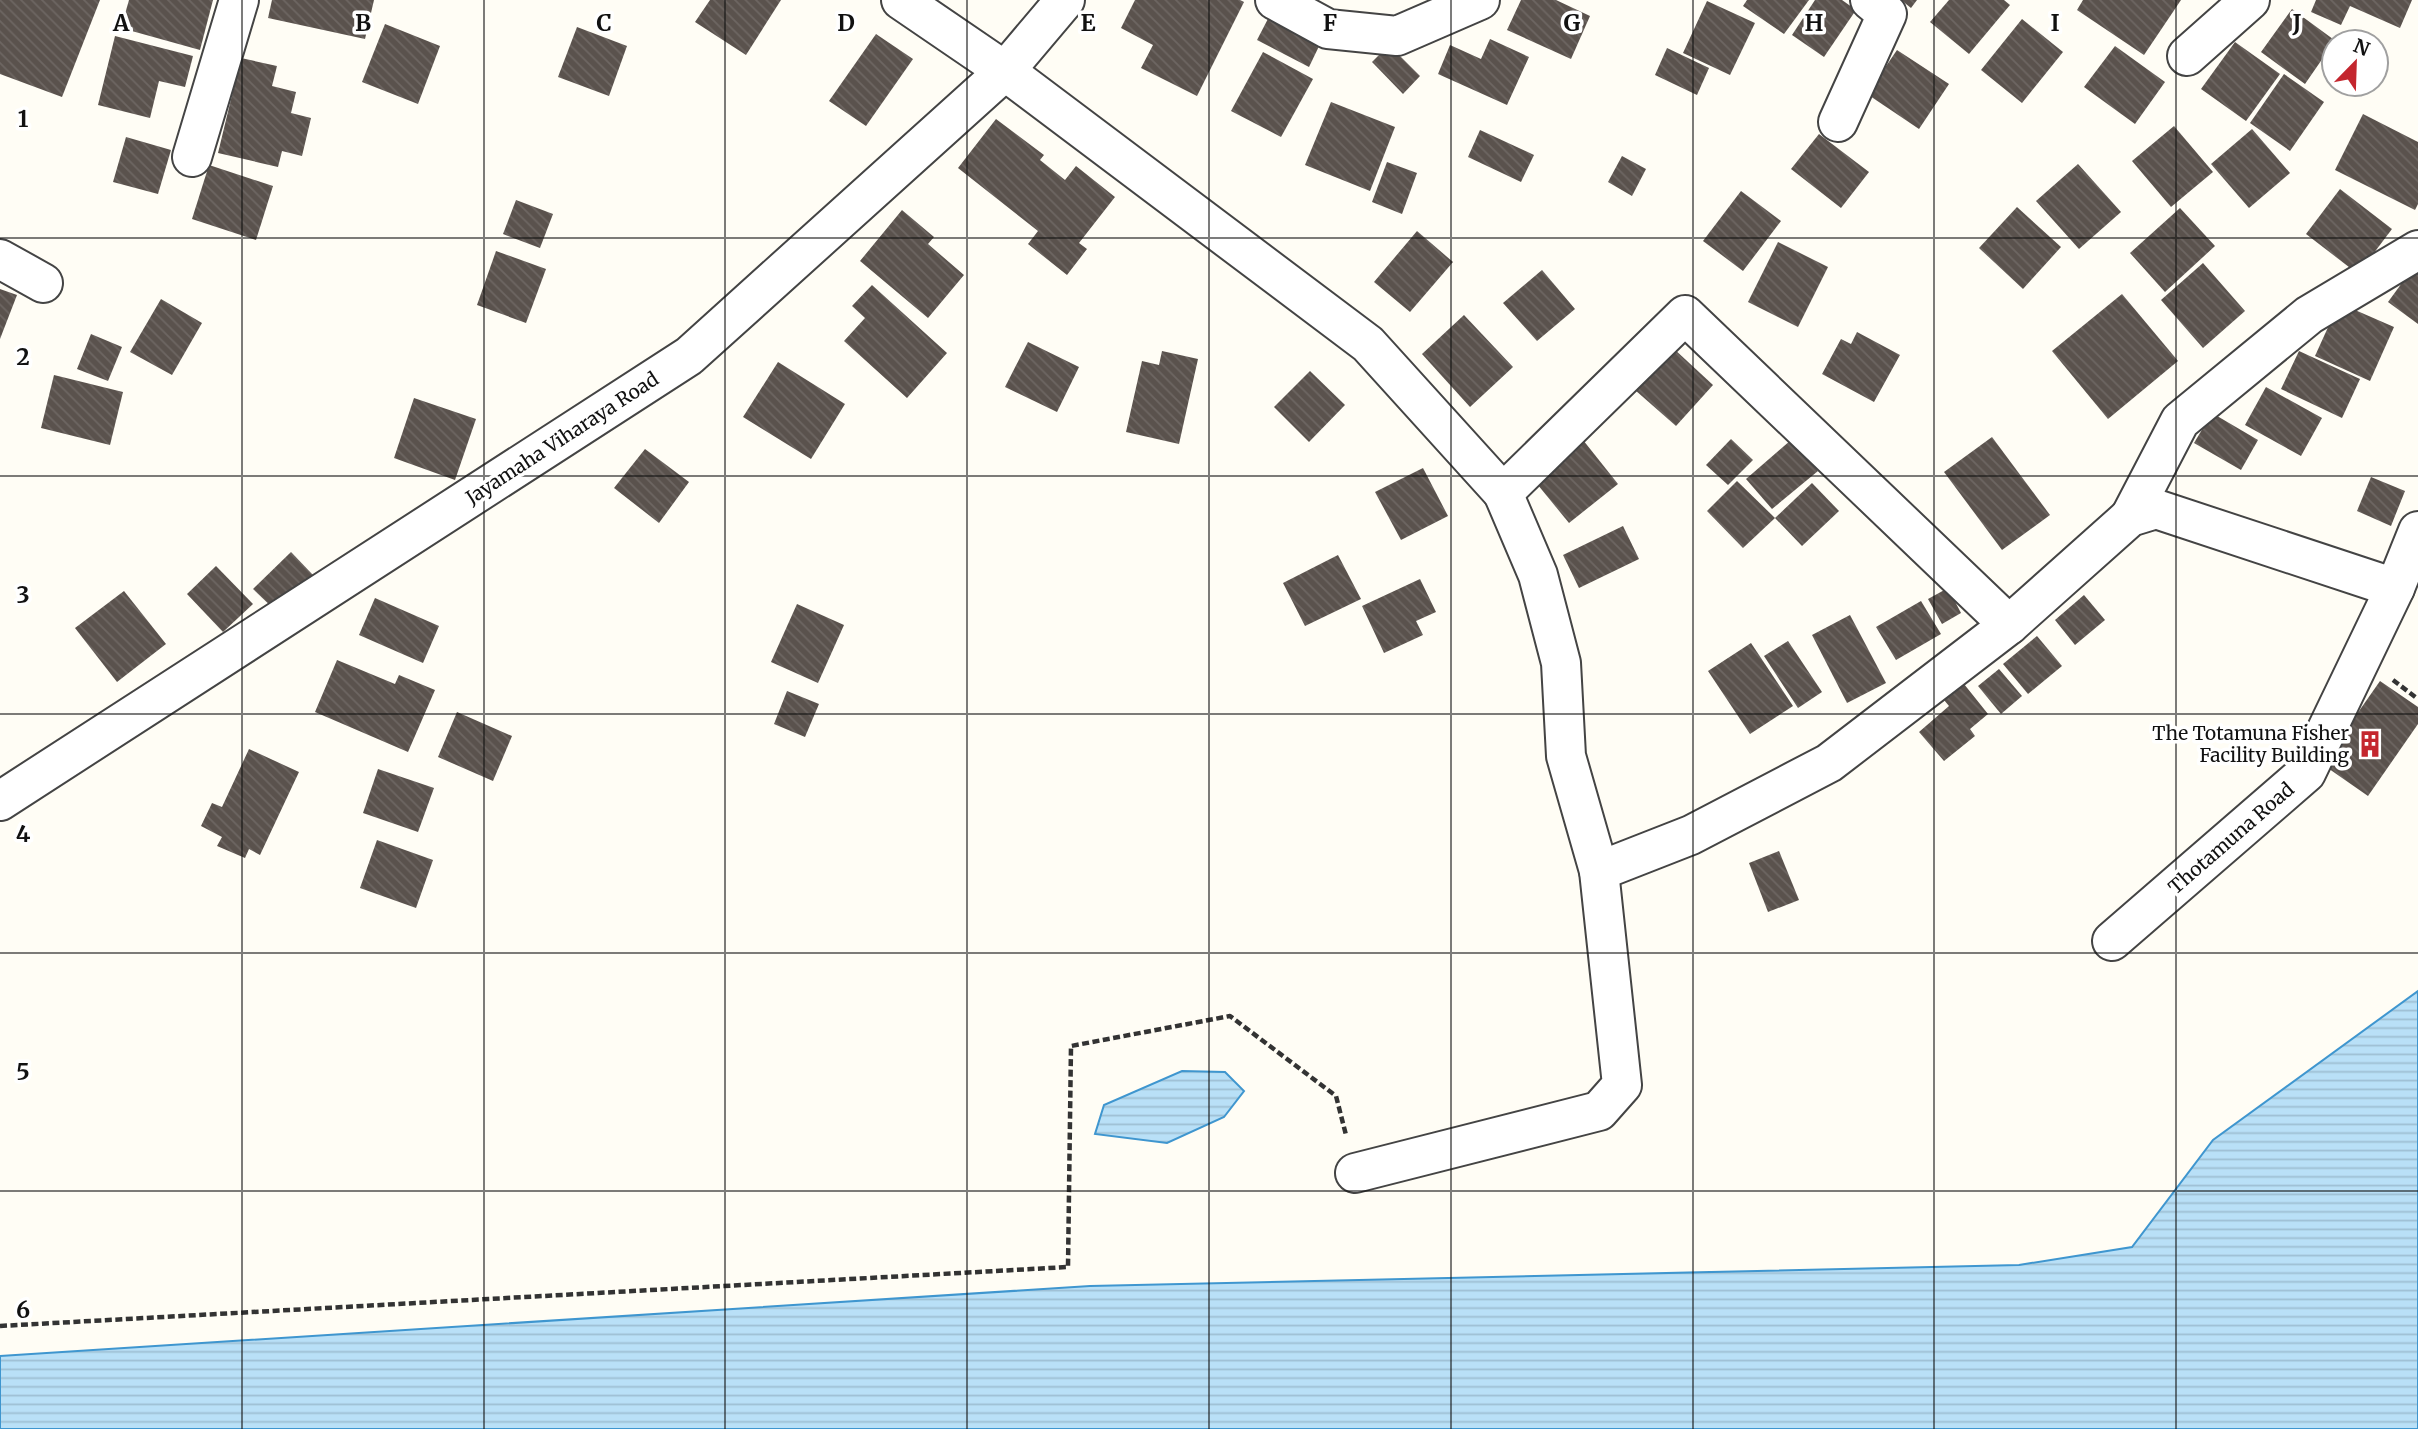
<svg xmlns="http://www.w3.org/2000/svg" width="2418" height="1429" font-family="Merriweather,serif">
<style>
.water{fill:url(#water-rules);stroke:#3f96cf;stroke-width:2}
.building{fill:url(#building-back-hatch)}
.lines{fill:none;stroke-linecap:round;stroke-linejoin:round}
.minor-casing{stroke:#444;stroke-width:42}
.path{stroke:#333;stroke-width:4.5;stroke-dasharray:7 3.5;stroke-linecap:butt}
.minor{stroke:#fff;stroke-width:38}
.grid{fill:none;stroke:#111;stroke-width:2;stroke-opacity:0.55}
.labels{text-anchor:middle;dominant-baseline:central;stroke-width:7;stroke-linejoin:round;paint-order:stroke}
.street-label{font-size:19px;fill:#111;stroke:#fff}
.poi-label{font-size:19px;fill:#111;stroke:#fff;text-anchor:end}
.grid-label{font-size:23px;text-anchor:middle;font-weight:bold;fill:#111;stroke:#fff;stroke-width:7;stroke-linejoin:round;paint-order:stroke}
</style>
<defs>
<pattern id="water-rules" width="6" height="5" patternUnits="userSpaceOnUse" patternTransform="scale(1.75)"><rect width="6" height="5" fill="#b9e0f7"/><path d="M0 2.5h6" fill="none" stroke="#9ebfd3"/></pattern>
<pattern id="building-back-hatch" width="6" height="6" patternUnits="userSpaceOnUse" patternTransform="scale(1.75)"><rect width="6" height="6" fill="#5a524d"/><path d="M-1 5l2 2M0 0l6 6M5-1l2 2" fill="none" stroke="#6d6662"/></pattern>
</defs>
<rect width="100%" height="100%" fill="#fffdf5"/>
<!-- water -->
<g class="water">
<path d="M2418,991V1429H0V1356L1090,1286L2019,1265L2132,1247L2213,1140Z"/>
<path d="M1182,1071L1225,1072L1244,1091L1224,1117L1167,1143L1095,1134L1104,1105Z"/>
</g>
<!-- building -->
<g class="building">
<path d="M0,0H100L62,97L0,74Z"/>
<path d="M129,0H213L200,50L121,28Z"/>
<path d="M272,0H374L365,39L268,18Z"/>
<path d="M710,0H781L746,55L695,22Z"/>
<path d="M1135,0H1240L1244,2L1197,96L1141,68L1153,45L1121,28Z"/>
<path d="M1521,0H1556L1590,16L1571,59L1507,30Z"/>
<path d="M1747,0H1809L1784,34L1743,6Z"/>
<path d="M1815,0H1842L1856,10L1824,57L1792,35Z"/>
<path d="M1901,0H1917L1911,8Z"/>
<path d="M1949,0H2004L2010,5L1969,54L1930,22Z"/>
<path d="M2083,0H2181L2144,55L2077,10Z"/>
<path d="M2316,0H2412L2400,28L2350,6L2341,25L2311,12Z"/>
<path d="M1707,1L1755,23L1730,75L1683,53Z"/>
<path d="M2292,9L2337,42H2334L2305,84L2261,52Z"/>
<path d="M1271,13L1322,40L1309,67L1257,40Z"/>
<path d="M2022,19L2063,52L2022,103L1981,70Z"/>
<path d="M385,24L440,46L418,104L362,82Z"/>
<path d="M577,27L627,46L609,96L558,77Z"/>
<path d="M876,34L913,59L866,126L829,101Z"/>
<path d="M115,36L193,56L185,87L159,81L150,118L98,105Z"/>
<path d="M1490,39L1529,57L1507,105L1438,74L1450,45L1481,59Z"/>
<path d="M2235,42L2280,74L2246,121L2201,89Z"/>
<path d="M1389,45L1420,76L1403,94L1372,62Z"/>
<path d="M2115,46L2165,82L2135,124L2084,87Z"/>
<path d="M1667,48L1709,68L1697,95L1655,75Z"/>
<path d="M1897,50L1949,84L1919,129L1867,94Z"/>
<path d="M1263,52L1313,79L1281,137L1231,111Z"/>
<path d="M241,58L277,66L272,86L296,92L291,113L311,118L302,156L282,151L278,167L218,153Z"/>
<path d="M2284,74L2324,102L2290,151L2250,123Z"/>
<path d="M1331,102L1395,127L1370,191L1305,165Z"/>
<path d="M2363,114L2418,142V204L2415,210L2335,170Z"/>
<path d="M996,119L1044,155L1040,160L1065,180L1076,166L1115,197L1079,243L1087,249L1067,275L1028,244L1038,231L958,168Z"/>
<path d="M2174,126L2213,172L2171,207L2132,161Z"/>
<path d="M2252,129L2290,173L2249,208L2211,164Z"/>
<path d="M1480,130L1534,155L1521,182L1468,157Z"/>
<path d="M1819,134L1869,172L1841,208L1791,169Z"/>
<path d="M126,137L171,150L158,194L113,182Z"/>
<path d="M1622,156L1646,169L1632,196L1608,182Z"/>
<path d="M1387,162L1417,173L1402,214L1372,202Z"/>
<path d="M2078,164L2121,212L2079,249L2036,201Z"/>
<path d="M209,165L273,186L256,240L192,219Z"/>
<path d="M2340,189L2392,229L2358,274L2306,234Z"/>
<path d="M1741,191L1781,221L1743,271L1703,241Z"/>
<path d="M516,200L553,214L540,248L503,234Z"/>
<path d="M2017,207L2061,247L2023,289L1979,248Z"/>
<path d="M2180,208L2215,246L2165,292L2130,253Z"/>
<path d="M902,210L934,237L928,244L964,275L928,318L860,261Z"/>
<path d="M1417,231L1453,262L1410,312L1374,282Z"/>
<path d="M1778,242L1828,267L1798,327L1748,302Z"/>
<path d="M496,251L546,269L526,323L477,305Z"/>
<path d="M2418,261V324L2388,302Z"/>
<path d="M2203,263L2245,311L2203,348L2161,300Z"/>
<path d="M1542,270L1575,309L1537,341L1503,303Z"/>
<path d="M872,285L947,353L907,398L844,341L865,318L852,306Z"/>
<path d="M0,289L17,295L0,339Z"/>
<path d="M2122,294L2178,361L2108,419L2052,351Z"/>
<path d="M161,299L202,323L172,375L130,352Z"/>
<path d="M2339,303L2394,327L2370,381L2315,356Z"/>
<path d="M1464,315L1513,367L1470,407L1422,354Z"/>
<path d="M1857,332L1900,355L1874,402L1822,374L1841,339L1851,344Z"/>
<path d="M91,334L122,347L108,381L77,369Z"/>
<path d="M1028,342L1079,367L1057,412L1005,387Z"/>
<path d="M1673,348L1713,385L1676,426L1635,390Z"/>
<path d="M1162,351L1198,359L1179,444L1126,432L1142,361L1159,365Z"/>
<path d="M2299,351L2360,379L2342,418L2281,389Z"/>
<path d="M778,362L845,404L811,459L743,417Z"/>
<path d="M1310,371L1345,405L1309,442L1274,407Z"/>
<path d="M54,375L123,392L110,445L41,428Z"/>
<path d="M2266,387L2322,418L2301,456L2245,425Z"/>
<path d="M414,398L476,419L455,480L394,458Z"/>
<path d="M2212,413L2258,440L2241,470L2194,443Z"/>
<path d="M1992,437L2050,515L2002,550L1944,472Z"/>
<path d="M1731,439L1753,460L1728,485L1706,465Z"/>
<path d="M1583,440L1618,484L1569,523L1533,479Z"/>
<path d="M1791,440L1818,471L1772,509L1746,479Z"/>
<path d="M645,449L689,482L659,523L614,488Z"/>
<path d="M1423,468L1448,516L1401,540L1375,492Z"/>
<path d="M2371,477L2405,491L2391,526L2357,511Z"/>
<path d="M1737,481L1775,518L1743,548L1707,511Z"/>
<path d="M1812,483L1839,511L1802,546L1775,518Z"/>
<path d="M1623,526L1639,559L1579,588L1563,555Z"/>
<path d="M291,552L313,575L276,611L253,589Z"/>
<path d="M1338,555L1361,599L1305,626L1283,583Z"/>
<path d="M216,566L253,604L223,632L187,594Z"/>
<path d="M1420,579L1436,612L1416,621L1423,635L1384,653L1362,606Z"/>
<path d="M1948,588L1961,613L1942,624L1928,599Z"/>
<path d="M124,591L166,644L117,682L75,628Z"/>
<path d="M2084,595L2105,620L2075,645L2055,620Z"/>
<path d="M375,598L439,626L423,663L359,635Z"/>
<path d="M1921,601L1941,634L1896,660L1876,627Z"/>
<path d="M797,604L844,625L818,683L771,662Z"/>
<path d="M1850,615L1886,683L1847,703L1812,635Z"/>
<path d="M2037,636L2062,666L2028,694L2003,664Z"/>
<path d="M1788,641L1822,692L1798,708L1764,656Z"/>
<path d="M1751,643L1793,706L1750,734L1708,671Z"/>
<path d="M337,660L395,684L399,675L435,690L408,752L315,712Z"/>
<path d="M1999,669L2022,696L2001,714L1978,686Z"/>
<path d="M2380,681L2418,707V724L2368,796L2322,764Z"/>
<path d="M1964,684L1988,714L1970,729L1975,736L1944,761L1919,732L1949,706L1944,700Z"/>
<path d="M787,691L819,704L805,737L774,724Z"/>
<path d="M457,712L512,736L493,781L438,757Z"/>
<path d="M249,749L299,772L260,855L249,849L245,858L217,846L222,837L201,826L212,803L222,807Z"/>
<path d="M378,769L434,788L418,832L363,813Z"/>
<path d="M377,840L433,860L416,908L360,888Z"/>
<path d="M1779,851L1799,900L1768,912L1749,863Z"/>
</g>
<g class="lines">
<defs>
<g id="minor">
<path d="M901,0L1005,71L1368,344L1503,493L1685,315L2009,625"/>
<path d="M1275,0L1328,29L1397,36L1480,0"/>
<path d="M2187,56L2250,0"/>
<path d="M1838,122L1887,14L1870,0"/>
<path d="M192,157L239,0"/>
<path d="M0,259L43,283"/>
<path d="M1503,493L1538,575L1561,663L1566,756L1599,871"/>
<path d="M2130,517L2180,421L2309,315L2418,250"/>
<path d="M0,801L689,356L1005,71L1065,0"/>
<path d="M2112,941L2306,773L2395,588L2418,531"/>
<path d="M1355,1173L1599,1111L1622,1085L1599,871L1691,835L1829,763L2009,625L2130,517L2156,509L2395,588"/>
</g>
</defs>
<!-- minor casing -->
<use href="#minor" class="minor-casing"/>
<!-- path -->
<g class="path">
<path d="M2393,680L2418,699"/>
<path d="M0,1326L1068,1267L1071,1046L1230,1016L1336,1096L1346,1135"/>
</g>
<!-- minor -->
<use href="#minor" class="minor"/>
</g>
<!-- grid -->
<path class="grid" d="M242,0V1429M484,0V1429M725,0V1429M967,0V1429M1209,0V1429M1451,0V1429M1693,0V1429M1934,0V1429M2176,0V1429M0,238H2418M0,476H2418M0,714H2418M0,953H2418M0,1191H2418"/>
<!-- icons -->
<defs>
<symbol id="building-bare" viewBox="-9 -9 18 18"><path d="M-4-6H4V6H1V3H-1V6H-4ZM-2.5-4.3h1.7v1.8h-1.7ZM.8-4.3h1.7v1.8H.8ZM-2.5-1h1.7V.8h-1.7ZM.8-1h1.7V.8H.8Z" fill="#c4262e" stroke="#fff" stroke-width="2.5" paint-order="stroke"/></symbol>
</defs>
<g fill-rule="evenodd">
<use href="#building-bare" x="2351" y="725" width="38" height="38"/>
</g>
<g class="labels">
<!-- street labels -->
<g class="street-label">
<text transform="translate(562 438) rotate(-33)">Jayamaha Viharaya Road</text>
<text transform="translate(2231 838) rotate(-41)">Thotamuna Road</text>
</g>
<!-- poi labels -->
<g class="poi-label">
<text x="2349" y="733">The Totamuna Fisher<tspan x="2349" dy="22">Facility Building</tspan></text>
</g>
</g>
<g class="grid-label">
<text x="121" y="31">A</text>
<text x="363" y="31">B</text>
<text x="604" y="31">C</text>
<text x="846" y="31">D</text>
<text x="1088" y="31">E</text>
<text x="1330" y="31">F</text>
<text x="1572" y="31">G</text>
<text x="1814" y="31">H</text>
<text x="2055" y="31">I</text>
<text x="2297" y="31">J</text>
<text x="23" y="127">1</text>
<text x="23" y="365">2</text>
<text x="23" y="603">3</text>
<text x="23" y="842">4</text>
<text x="23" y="1080">5</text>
<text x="23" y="1318">6</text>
</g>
<!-- north arrow -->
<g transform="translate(2355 63) rotate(23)"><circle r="33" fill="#ffffff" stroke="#a0a0a0" stroke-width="2"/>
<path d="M0-5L12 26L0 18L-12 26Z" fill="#c4262e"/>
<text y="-10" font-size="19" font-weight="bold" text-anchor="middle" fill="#111111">N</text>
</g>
</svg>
